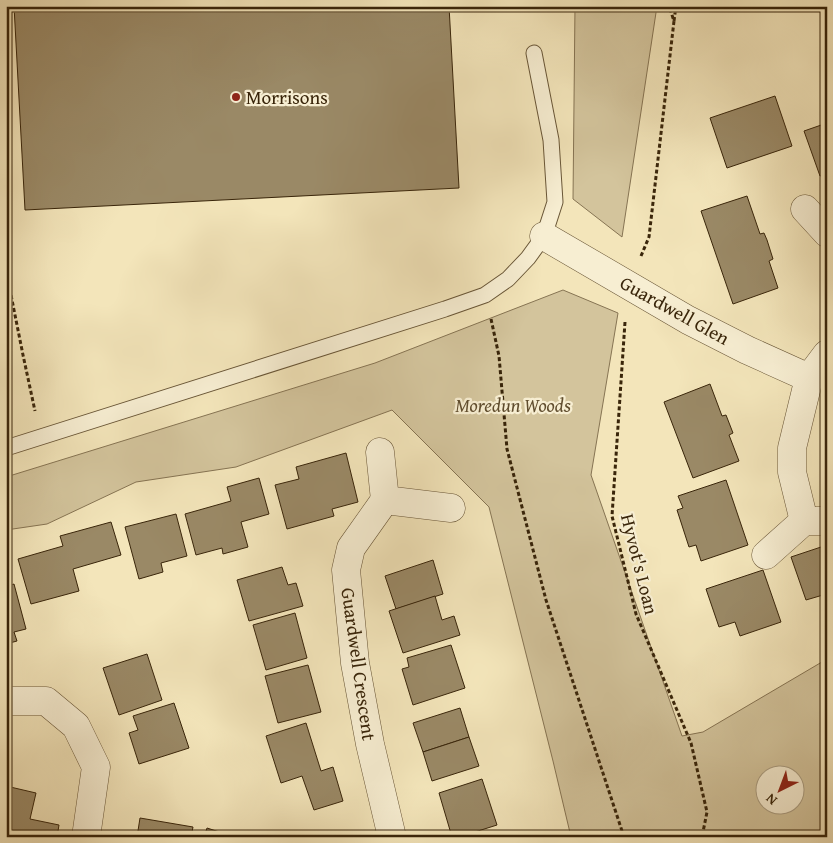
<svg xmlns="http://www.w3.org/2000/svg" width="833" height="843" font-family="'Gentium Book Plus',serif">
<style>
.green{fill:#d3c49c;stroke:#867453;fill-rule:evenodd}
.building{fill:#9a8966;stroke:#39250a}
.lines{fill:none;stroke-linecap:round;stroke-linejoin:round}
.lane-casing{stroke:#685536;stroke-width:17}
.street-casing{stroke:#685536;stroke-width:29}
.path{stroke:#39250a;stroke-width:3;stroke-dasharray:4 2.5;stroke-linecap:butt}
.lane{stroke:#f7eed2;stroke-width:15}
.street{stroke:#f7eed2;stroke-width:28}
.poi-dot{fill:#8f2418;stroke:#f7eed2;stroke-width:2}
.labels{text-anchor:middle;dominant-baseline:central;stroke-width:4.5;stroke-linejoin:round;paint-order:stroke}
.poi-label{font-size:19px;fill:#39250a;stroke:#f7eed2;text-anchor:start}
.street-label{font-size:19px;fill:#39250a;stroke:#f7eed2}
.park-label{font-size:19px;font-style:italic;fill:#604d2e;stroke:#f7eed2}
</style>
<rect width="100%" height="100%" fill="#f3e5ba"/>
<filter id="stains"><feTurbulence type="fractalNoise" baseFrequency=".004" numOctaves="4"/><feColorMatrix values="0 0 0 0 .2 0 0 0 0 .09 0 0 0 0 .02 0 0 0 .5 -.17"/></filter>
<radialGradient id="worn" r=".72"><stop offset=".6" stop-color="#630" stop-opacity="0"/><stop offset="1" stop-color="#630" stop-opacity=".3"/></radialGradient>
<!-- green -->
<g class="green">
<path d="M575,6H657L622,237L573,199Z"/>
<path d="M563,290L618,313L591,475L682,736L703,732L827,659V837H571L553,761L489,507L392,410L236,467L136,482L47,524L6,530V477L375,363ZM766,776H796V806H766Z"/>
</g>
<!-- building -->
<g class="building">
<path d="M14,6H449L459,188L25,210Z"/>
<path d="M775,96L792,146L727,168L710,118Z"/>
<path d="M827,123V174L820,176L804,131Z"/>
<path d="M747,196L760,234L764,233L767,240L773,259L769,261L778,288L733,304L701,211Z"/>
<path d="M710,384L722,416L726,415L733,433L729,435L739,461L693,478L664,402Z"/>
<path d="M346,453L358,502L332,509L334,516L287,529L275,485L299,479L296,467Z"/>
<path d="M259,478L269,514L241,522L248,547L223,554L222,548L196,555L185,514L231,501L227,487Z"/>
<path d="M726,480L748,545L701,561L696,545L689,547L677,510L683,508L678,496Z"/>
<path d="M176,514L187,556L161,563L163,572L139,579L125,527Z"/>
<path d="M111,522L121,555L73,569L79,591L31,604L18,559L63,546L60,536Z"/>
<path d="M827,545V601L823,595L806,600L791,557Z"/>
<path d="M433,560L443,594L396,609L385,576Z"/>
<path d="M282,567L288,585L296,583L303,606L249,621L237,580Z"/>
<path d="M763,570L781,622L740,636L735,622L719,627L706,589Z"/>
<path d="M14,584L26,629L14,632L17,641L6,644V587Z"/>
<path d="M435,596L442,620L454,616L460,635L403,653L389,611Z"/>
<path d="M295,613L307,658L266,670L253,625Z"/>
<path d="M451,645L465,688L413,705L402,669L409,667L407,658Z"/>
<path d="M147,654L162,700L119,715L103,668Z"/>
<path d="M308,665L321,712L278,723L265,676Z"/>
<path d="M174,703L189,748L139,764L129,733L138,730L133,716Z"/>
<path d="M460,708L469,737L423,752L413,723Z"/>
<path d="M306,723L321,771L333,767L343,801L314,810L302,776L281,783L266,736Z"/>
<path d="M469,737L479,766L432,781L423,752Z"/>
<path d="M482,779L497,825L459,837H452L439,793Z"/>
<path d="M6,786L36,793L30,819L59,825L57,837H13L6,835Z"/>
<path d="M140,818L193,827L191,837H137Z"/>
<path d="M207,828L235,837H204Z"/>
</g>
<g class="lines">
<defs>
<path id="lane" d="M6,448L445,309L485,295L508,279L528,258L544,236L555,202L551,140L534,53"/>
<g id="street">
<path d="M805,209L827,233"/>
<path d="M544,236L688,320L747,350L809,378"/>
<path d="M380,452L385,500L451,508"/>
<path d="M385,500L351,548L346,570L355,663L370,744L392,837"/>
<path d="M804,521L792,472V448L809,378L827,354"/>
<path d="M766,555L804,521H827"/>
<path d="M6,701H46L76,726L96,767L86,837"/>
</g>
</defs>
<!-- lane casing -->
<use href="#lane" class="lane-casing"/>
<!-- street casing -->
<use href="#street" class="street-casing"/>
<!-- path -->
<g class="path">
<path d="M674,21L676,6"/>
<path d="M6,185L10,290L23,355L35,411"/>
<path d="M641,256L649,237L674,21L669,6"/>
<path d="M491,319L499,356L507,449L546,600L624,837"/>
<path d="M625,322L612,516L636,614L691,743L707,812L702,837"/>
</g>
<!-- lane -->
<use href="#lane" class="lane"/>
<!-- street -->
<use href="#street" class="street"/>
</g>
<!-- markers -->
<circle class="poi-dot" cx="236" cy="97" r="5"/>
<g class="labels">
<!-- poi labels -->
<g class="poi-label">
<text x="246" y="97">Morrisons</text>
</g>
<!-- street labels -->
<g class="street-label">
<text transform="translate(675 310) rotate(29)">Guardwell Glen</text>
<text transform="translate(640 564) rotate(76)">Hyvot's Loan</text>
<text transform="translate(359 664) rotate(82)">Guardwell Crescent</text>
</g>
<!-- park labels -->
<g class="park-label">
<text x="513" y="405">Moredun Woods</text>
</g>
</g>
<!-- margin -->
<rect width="833" height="843" fill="none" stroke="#f3e5ba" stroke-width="25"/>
<rect x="8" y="8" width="818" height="828" fill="none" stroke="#39250a" stroke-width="2.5"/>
<rect x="12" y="12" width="808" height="818" fill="none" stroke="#39250a"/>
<!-- north arrow -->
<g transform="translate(780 790) rotate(222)"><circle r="24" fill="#f7eed2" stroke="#ab9e82"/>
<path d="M0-4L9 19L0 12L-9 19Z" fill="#8f2418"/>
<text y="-8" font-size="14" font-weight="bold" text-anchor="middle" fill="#39250a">N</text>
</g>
<rect width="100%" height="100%" filter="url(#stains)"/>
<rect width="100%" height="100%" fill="url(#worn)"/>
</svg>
